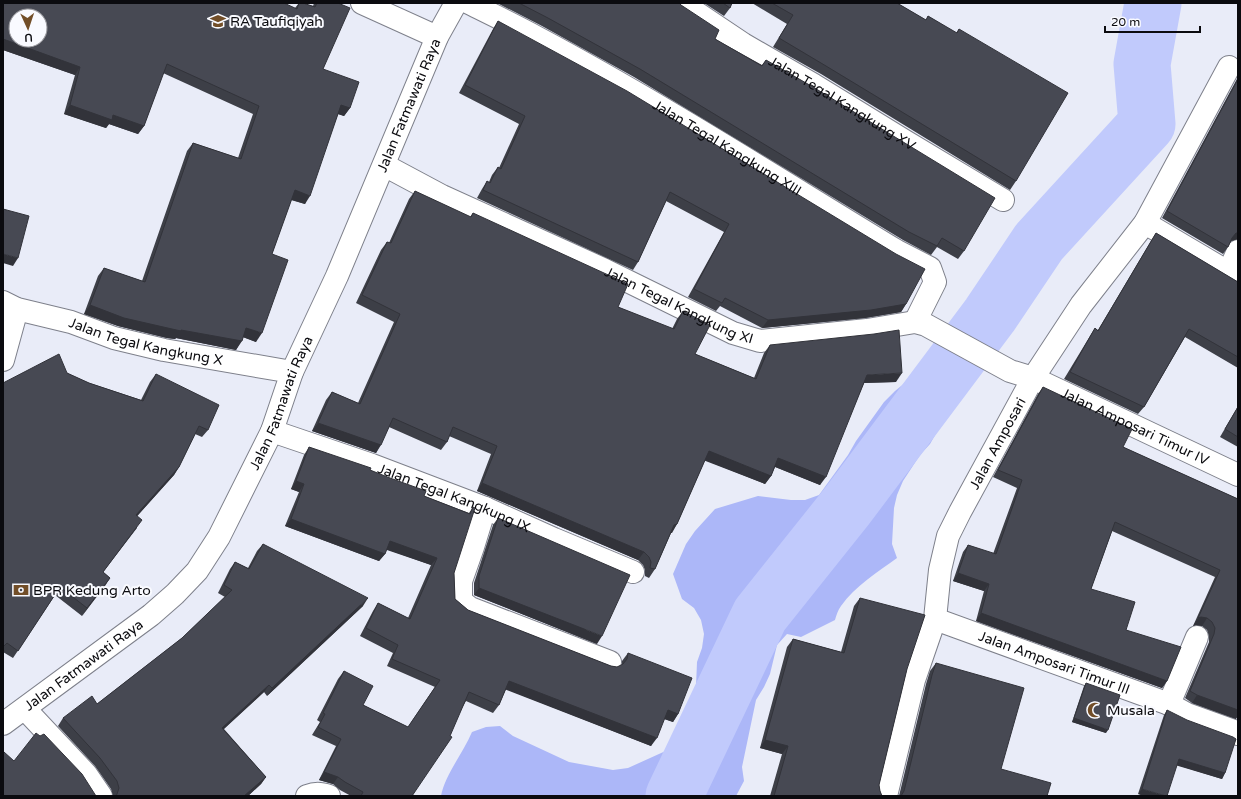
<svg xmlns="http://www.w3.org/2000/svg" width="1241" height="799" font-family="'Varela Round',sans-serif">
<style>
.forest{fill:#acb7f8}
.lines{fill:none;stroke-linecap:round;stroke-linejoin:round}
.river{stroke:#c1cafc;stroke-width:57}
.minor-casing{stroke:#7e808b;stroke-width:24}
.primary-casing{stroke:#7e808b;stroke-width:24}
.minor{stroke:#fff;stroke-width:22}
.primary{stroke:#fff;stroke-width:22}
.wall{fill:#3d3f47}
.shaded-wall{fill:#32333a}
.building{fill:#474953;stroke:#32333a;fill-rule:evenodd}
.labels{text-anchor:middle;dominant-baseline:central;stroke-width:4;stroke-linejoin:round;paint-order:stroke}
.poi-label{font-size:14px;fill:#0b0b0f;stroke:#f9faff;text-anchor:start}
.street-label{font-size:14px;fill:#0b0b0f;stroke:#f9faff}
</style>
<rect width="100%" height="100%" fill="#e9ecf8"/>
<!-- forest -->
<path class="forest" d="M917,373L953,380L958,395L930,444L920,455L903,481L897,495L894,508L892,544L897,558C878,572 855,586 841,606C838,610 836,616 835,620L801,637L787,634L777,645L770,674L764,687L756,700L742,767L744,781L736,796H441C445,775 463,753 472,732L486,727L500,726L513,736L569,762L613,770L628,768L670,749L681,738L690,725L695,711L697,662L702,648L704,634L701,620L694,608L682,599L673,574L686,544L695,531L715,509L758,496L791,500H805L819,495L848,455L856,441L884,402L895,391Z"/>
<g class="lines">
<!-- river -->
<path class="river" d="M674,796L760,615L847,506L990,315L1039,242L1147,124L1142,64L1153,3"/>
<defs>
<g id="minor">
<path d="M362,3L437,37"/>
<path id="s1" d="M469,3C491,14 514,25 536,37C660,103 778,179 897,251L930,268L935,282L915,322"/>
<path id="s2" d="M682,3L743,44L814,85L905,141L1003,200"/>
<path id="s3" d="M384,165L442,196L605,270L733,333L760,341L867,330L915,322L926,325L1010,371L1033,378L1238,475"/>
<path d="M1145,223L1238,278"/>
<path d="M1228,273L1238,251"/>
<path id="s4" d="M3,302L17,309L71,322L114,338L164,350L292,372"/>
<path d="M3,360L17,309"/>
<path id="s5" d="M272,431L372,465L485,508L554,539L633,572"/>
<path d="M485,508L473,547L461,581V601L470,608L610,662"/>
<path id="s6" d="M935,619L1169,704L1187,714L1237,732L1238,734"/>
<path d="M1169,704L1197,637"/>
<path d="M25,709L86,774L101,796"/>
<path d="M307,796C315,793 320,793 329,796"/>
<path id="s7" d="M886,796L914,680L935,619L940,570L948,536L960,512L1033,378L1081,305L1145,223L1229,67"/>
</g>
<g id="primary">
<path id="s8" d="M3,724L151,615L175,594L197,571L219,537L272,431L292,372L337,276L437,37L456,3"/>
</g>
</defs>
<!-- minor casing -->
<use href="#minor" class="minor-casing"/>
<!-- primary casing -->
<use href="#primary" class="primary-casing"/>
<!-- minor -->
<use href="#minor" class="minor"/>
<!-- primary -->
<use href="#primary" class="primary"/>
</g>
<!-- wall -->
<g class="wall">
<path d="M3,3L295,8L299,3L313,6L314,3H338L323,69L350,108L344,116L338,114L305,204L291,200L272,254L256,342L243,337L236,350L176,338L175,339L167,338L118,326L84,314L98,276L104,268L142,281L187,151L193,143L238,158L253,114L163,73L144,126L138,134L109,124L106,128L64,114L75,75L3,50Z"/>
<path d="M497,3H679L715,39L762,65L766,60L964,251L958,259L937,247L931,255L903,240L634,77L542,26Z"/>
<path d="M704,3H732L730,8L724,16Z"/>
<path d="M752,3H897L926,20L928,16L956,33L959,29L1016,181L1010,190L821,74L773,47L787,24Z"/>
<path d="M498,21L906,304L901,312L865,318L762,328L720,306L716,311L688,297L724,232L666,201L638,262L633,270L477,198L482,189L487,181L489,182L492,175L498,167L499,168L519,124L459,93L493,29Z"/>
<path d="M1238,77V239L1231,241L1228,247L1223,254L1162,218Z"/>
<path d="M415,191L470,217L473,213L618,307L672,329L677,319L683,311L695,354L754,378L764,353L770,345L896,382L864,383L820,485L775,467L771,476L765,484L705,460L677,524L671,533L655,569L649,578L645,576V570L643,565L638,560L477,491L491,454L449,436L447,442L441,450L389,427L376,453L312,431L326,400L332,392L358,403L394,322L356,303L381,250L387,242L389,243L409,199Z"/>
<path d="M1156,233L1238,282V368L1185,337L1144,407L1138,414L1064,379L1090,336L1095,328L1098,330L1151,241Z"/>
<path d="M67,373L89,383L141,400L150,382L156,374L208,430L202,437L195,434L179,467L174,475L137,516V528L103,572L110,578L82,616L55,595L13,658L3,652V383Z"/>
<path d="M1043,387L1123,447L1238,499L1236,719L1192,703L1185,698L1209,642V636L1207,630L1202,626L1196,625L1193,626L1215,577L1112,531L1091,589L1126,630L1167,681L1162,688L976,621L984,591L953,581L963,552L968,545L993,554L1017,488L993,477L1038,394Z"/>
<path d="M1238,406V447L1220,437Z"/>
<path d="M309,447L370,470L424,496L469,513L473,507L454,573L455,599L468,610L611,666L617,667L622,665V661L628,653L678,714L673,722L664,719L651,746L506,689L499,705L493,713L466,701L412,796H351L340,790L333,784L319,780L336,746L312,735L320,722L317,720L338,679L344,671L363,705L408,727L435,687L387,666L393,653L360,636L373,611L378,603L408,618L431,565L386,549L385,554L379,561L285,526L299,492L291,489L304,455Z"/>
<path d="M498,518L597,644L474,595V583L493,525Z"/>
<path d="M263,544L363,606L267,696L264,692L224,729L266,777L261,784L248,796H113L111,789L95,766L58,726L63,718L97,704L182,638L225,597L218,593L230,569L235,562L248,568L257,551Z"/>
<path d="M860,598L907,669L879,785L880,791L882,796H770L782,754L760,748L787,647L793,639L841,652L854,606Z"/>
<path d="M936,663L1001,769L1047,796H899L926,684L930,671Z"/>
<path d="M1086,683L1106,733L1072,722L1084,686Z"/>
<path d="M1167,710L1225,773L1222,779L1177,765L1138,794L1164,715Z"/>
</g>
<!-- shaded-wall -->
<g class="shaded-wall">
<path d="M3,39L80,67L75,75L3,50Z"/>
<path d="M70,105L113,115L144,126L138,134L109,124L106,128L64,114Z"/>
<path d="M341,105L350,108L344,116L335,113Z"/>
<path d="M295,190L310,196L305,204L289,199Z"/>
<path d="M1236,233H1238V239L1231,241L1232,238Z"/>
<path d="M3,254L18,258L13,266L3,263Z"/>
<path d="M906,304L901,312L865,318L762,328L768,320Z"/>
<path d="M90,305L181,330L242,341L236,350L176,338L175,339L167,338L118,326L84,314Z"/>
<path d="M246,328L262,333L256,342L240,336Z"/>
<path d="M902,373L896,382L861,383L867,375Z"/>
<path d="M318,423L381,445L376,453L312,431Z"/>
<path d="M709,451L771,476L765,484L703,460Z"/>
<path d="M778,458L826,477L820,485L773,466Z"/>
<path d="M179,467L174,475L131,523L136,515Z"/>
<path d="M296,481L304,484L299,492L291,489Z"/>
<path d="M482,483L644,552L638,560L477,491Z"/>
<path d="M291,519L385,554L379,561L285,526Z"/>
<path d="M677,524L672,533H669L674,525Z"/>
<path d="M390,541L437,558L431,565L384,549Z"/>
<path d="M958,573L989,584L984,591L953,581Z"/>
<path d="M110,578L105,586L82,616L87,608Z"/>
<path d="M479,588L602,636L597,644L474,595Z"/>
<path d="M368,598L363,606L267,696L272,688Z"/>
<path d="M981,613L1167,681L1162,688L976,621Z"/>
<path d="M1201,617L1207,618L1202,626L1196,625L1193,626L1198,618Z"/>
<path d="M509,681L657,738L651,746L504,689Z"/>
<path d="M269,685L264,692L217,735L222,728Z"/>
<path d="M1197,695L1238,710V716L1236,719L1192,703Z"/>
<path d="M668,710L678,714L673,722L662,718Z"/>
<path d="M1074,718L1108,730L1106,733L1072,722Z"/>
<path d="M765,740L788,746L782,754L760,748Z"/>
<path d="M1179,759L1225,773L1222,779L1175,765Z"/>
<path d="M324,772L338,777L333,784L319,780Z"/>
<path d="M266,777L261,784L248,796H244Z"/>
<path d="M1142,789L1166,796H1143L1138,794Z"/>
</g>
<!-- building -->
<g class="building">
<path d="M3,3H284L297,9L299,3H303L315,7L317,3H338L350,8L323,69L359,82L350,108L341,105L310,196L295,190L272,254L288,260L262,333L246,328L242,341L181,330V331L172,329L124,318L90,305L104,268L145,282L193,143L241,159L259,106L167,64L144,126L113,115L112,120L70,105L80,67L3,39ZM16,16H40V40H16Z"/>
<path d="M519,3H679L681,5L719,30L715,39L762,66L766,60L813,87L995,198L964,251L942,238L937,246L909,232L640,69L548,18Z"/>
<path d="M723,3H732L730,8Z"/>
<path d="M772,3H897L926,20L928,16L957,33L959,29L1068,93L1016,181L826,66L779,38L793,15Z"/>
<path d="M498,21L627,91L896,254L925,269L906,304L871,310L768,320L725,298L722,303L694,289L729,224L670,192L638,262L483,190L487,181L490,183L498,167L501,169L525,116L465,85Z"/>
<path d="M1238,79V233H1236L1232,238L1228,247L1167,211Z"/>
<path d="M415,191L471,217L473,213L628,284L618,307L674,329L683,311L710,325L695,354L756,379L770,345L874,334L899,330L902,373L867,375L826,477L778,458L771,476L709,451L677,524L674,525L655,569L650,568L651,562L649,557L644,552L482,483L497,446L453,427L447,442L393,418L381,445L318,423L332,392L360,404L400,314L362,295L387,242L391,243Z"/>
<path d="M3,209L29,216L18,258L3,254Z"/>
<path d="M1156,233L1238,282V357L1189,329L1144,407L1070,372L1095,328L1098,331Z"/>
<path d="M59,354L67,373L89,383L143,401L156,374L219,405L208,430L199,426L179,467L136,515L142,520L103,572L110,578L87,608L60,587L18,651L7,643L3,647V383Z"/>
<path d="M1043,387L1132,429L1123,447L1238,499V710L1197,695L1190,691L1214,634L1215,628L1212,622L1207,618L1201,617L1198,618L1220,570L1115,522L1091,589L1135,602L1126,630L1181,647L1167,681L981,613L989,584L958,573L968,545L996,554L1022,480L998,470Z"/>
<path d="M1238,407V437L1225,429Z"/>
<path d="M309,447L371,468L370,470L390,478L426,491L424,496L470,514L473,507L475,508L454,573L455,599L468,610L611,666L617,667L623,664L627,659L628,653L692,678L678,714L668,710L657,738L509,681L499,705L469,692L450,736L452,737L412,796H361L363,792L345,782L338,777L324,772L341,739L318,727L325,714L323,713L344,671L373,686L363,705L408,727L440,680L392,659L398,645L366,628L378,603L410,619L437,558L390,541L385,554L291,519L304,484L296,481Z"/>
<path d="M498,518L630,575L602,636L479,588V576Z"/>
<path d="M263,544L368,598L272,688L269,685L222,728L266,777L244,796H116L117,794L119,788L117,781L100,758L63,718L92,696L97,704L182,638L232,590L224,585L235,562L249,569Z"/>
<path d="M860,598L925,615L907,669L879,785L880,791L882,796H774L788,746L765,740L793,639L844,653Z"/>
<path d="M936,663L1024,688L1001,769L1051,783L1047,796H901L904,791L932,675Z"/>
<path d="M1086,683L1120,695L1108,730L1074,718Z"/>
<path d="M1167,710L1187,720L1233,737L1236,739L1225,773L1179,759L1167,796H1166L1142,789Z"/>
<path d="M36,733L40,736L44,734L82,774L96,796H3V753L4,752L14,761Z"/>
</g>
<!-- icons -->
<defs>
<symbol id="school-bare" viewBox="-9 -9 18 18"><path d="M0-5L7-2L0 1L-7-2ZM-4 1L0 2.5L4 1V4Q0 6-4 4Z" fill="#724e28" stroke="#f9faff" stroke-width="2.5" paint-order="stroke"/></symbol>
<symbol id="bank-bare" viewBox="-9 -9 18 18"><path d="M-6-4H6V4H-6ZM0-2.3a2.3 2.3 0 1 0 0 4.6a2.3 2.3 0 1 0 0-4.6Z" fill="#724e28" stroke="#f9faff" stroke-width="2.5" paint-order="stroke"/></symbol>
<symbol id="mosque-bare" viewBox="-9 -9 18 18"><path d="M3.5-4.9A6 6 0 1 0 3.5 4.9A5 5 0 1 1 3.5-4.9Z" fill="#724e28" stroke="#f9faff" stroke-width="2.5" paint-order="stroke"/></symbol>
</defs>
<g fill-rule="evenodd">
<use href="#school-bare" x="207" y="10" width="22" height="22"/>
<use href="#bank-bare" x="10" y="579" width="22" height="22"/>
<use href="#mosque-bare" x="1084" y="699" width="22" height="22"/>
</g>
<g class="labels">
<!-- poi labels -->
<g class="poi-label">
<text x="230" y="21">RA Taufiqiyah</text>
<text x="33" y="590">BPR Kedung Arto</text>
<text x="1107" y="710">Musala</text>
</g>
<!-- street labels -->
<g class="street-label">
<text stroke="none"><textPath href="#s2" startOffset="189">Jalan Tegal Kangkung XV</textPath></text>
<text stroke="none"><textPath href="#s8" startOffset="760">Jalan Fatmawati Raya</textPath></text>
<text stroke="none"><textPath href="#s1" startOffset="296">Jalan Tegal Kangkung XIII</textPath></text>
<text stroke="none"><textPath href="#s3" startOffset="327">Jalan Tegal Kangkung XI</textPath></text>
<text stroke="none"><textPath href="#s4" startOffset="149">Jalan Tegal Kangkung X</textPath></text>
<text stroke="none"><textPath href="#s8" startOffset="436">Jalan Fatmawati Raya</textPath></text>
<text stroke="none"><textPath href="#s3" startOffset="816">Jalan Amposari Timur IV</textPath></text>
<text stroke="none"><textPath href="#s7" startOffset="373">Jalan Amposari</textPath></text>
<text stroke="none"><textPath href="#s5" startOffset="194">Jalan Tegal Kangkung IX</textPath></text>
<text stroke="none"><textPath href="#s6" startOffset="127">Jalan Amposari Timur III</textPath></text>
<text stroke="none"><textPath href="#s8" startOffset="100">Jalan Fatmawati Raya</textPath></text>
</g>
</g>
<!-- border -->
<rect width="1241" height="799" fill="none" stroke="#0b0b0f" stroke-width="8"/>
<!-- north arrow -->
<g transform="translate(28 28) rotate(177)"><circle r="19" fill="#f9faff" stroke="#9a9a9f"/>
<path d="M0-3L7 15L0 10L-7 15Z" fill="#724e28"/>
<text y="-6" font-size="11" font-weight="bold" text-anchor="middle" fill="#0b0b0f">U</text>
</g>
<!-- scale -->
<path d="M1105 26v6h95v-6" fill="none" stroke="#0b0b0f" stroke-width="2"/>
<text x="1111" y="26" font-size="12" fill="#0b0b0f" stroke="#f9faff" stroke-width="3" paint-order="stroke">20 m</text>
</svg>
